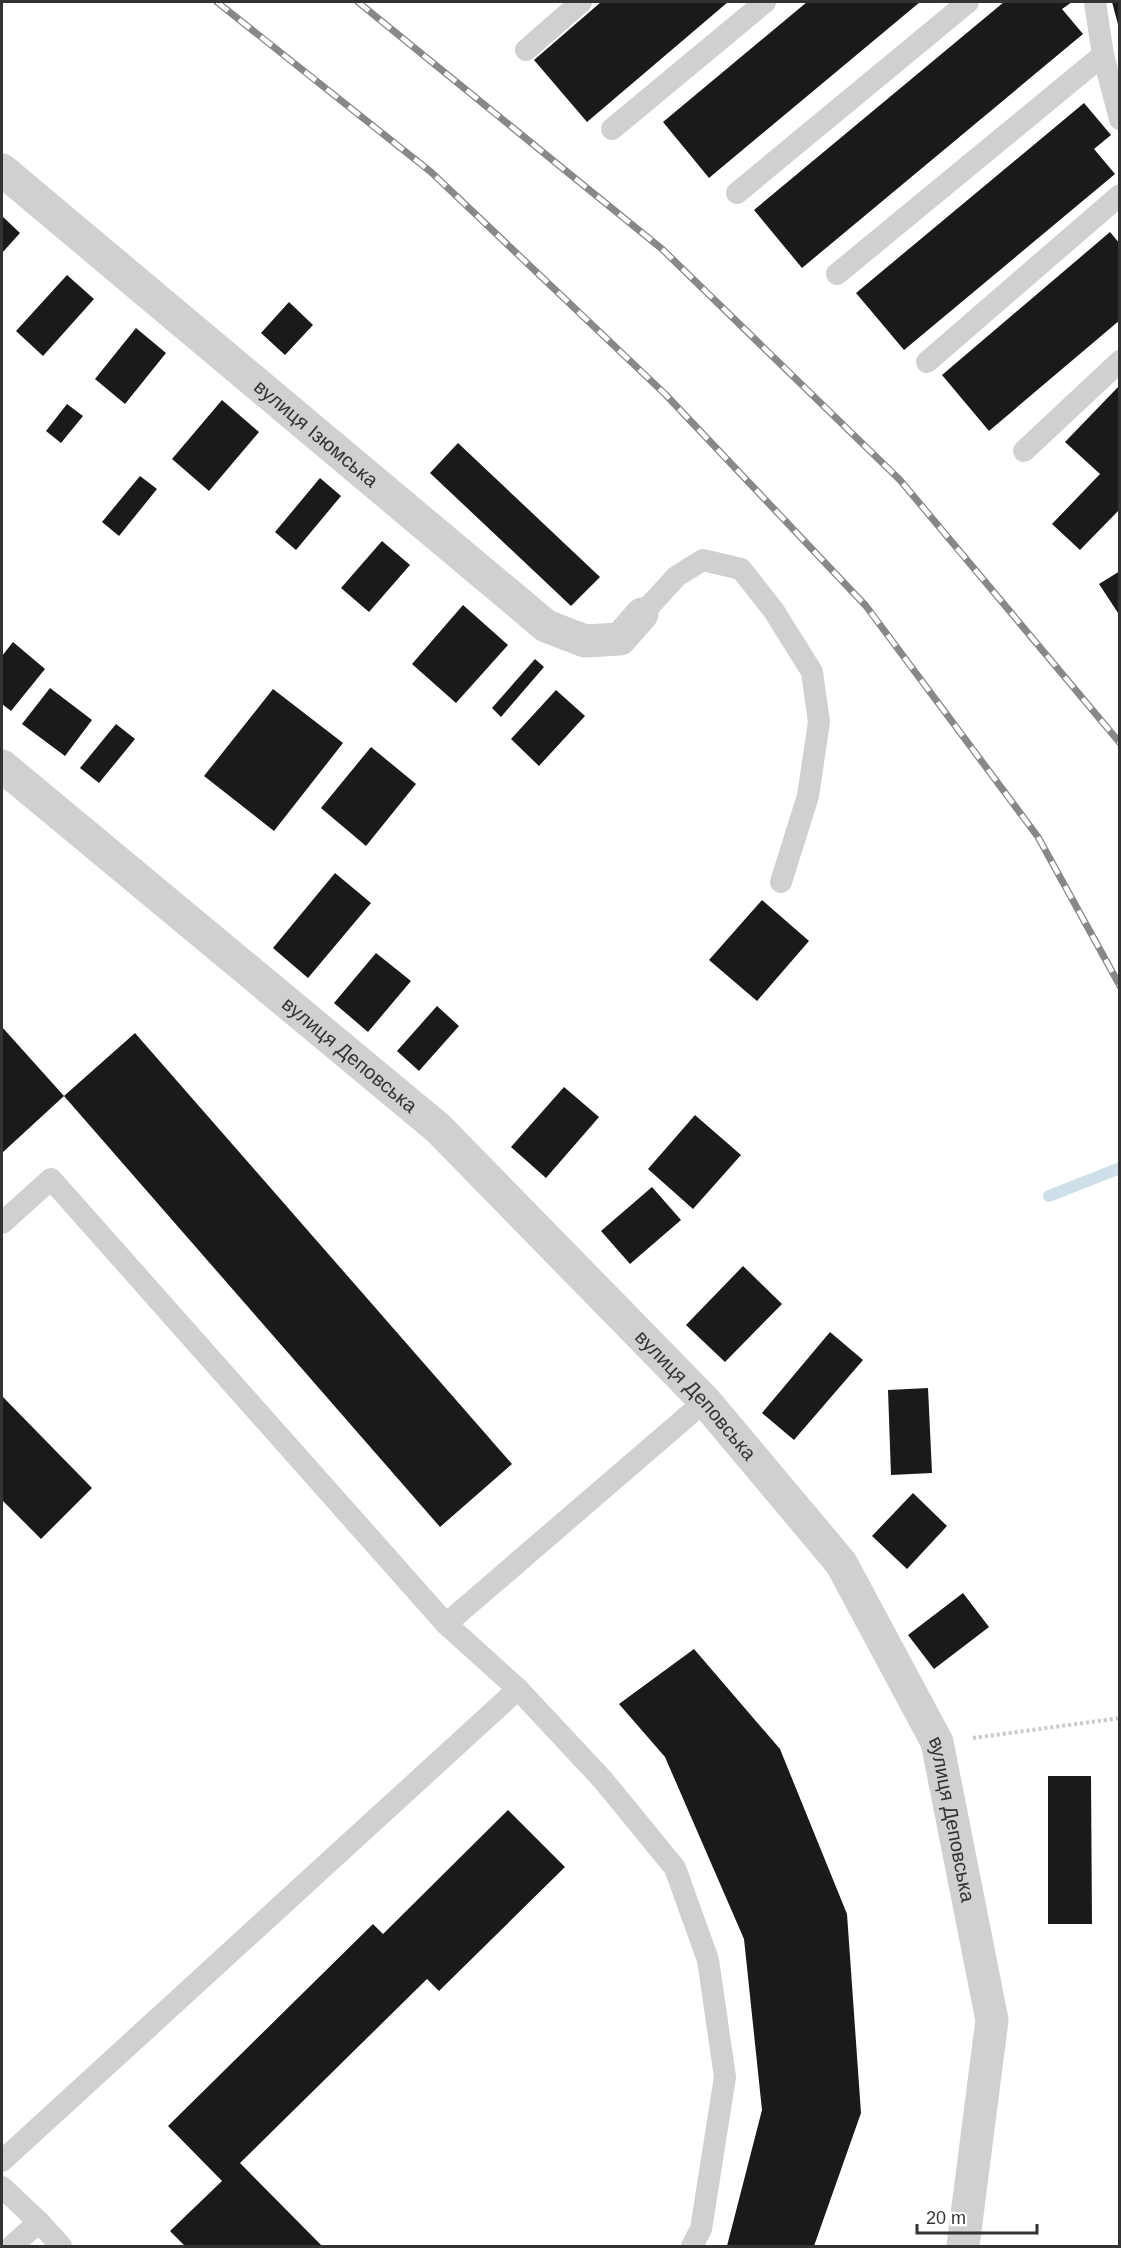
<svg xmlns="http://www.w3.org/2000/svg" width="1121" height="2248" font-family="Helvetica,sans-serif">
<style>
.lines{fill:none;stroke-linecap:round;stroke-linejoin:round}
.stream{stroke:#cee0e9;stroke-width:12}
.building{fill:#1a1a1a}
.path{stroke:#cacaca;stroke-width:4;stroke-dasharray:3 3;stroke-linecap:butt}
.service{stroke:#d0d0d0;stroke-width:22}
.minor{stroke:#d0d0d0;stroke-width:33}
.rail-casing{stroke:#888;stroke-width:7}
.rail{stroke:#fff;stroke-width:4.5;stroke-dasharray:14;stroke-linecap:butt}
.labels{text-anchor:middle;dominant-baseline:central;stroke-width:6;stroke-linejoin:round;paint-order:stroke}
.street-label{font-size:20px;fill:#333;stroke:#fff}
</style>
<rect width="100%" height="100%" fill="#fff"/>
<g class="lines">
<!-- stream -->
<path class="stream" d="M1049,1196L1120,1168"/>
</g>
<!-- building -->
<g class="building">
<path d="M601,2H728L587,122L534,60Z"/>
<path d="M807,2H920L709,178L663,122Z"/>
<path d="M1004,2H1072L1062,9L1083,34L802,268L754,210Z"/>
<path d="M1112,2H1120V28H1119Z"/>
<path d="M1084,103L1111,135L1094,149L1115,174L904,350L856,293Z"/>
<path d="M2,216L20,233L2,253Z"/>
<path d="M1110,232L1120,244V320L989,431L942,375Z"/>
<path d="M67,275L94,299L43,356L16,331Z"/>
<path d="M289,302L313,325L285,355L261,333Z"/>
<path d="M136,328L166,353L125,404L95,379Z"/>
<path d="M1120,385V509L1080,550L1052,524L1100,474L1065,442Z"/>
<path d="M222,400L259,432L209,491L172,459Z"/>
<path d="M67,404L83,416L61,443L46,431Z"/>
<path d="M458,443L600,577L571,606L430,473Z"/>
<path d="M140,476L157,489L119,536L102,522Z"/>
<path d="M320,478L341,496L296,550L275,532Z"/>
<path d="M382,541L410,565L369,612L341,588Z"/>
<path d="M1120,571V616L1099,584Z"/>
<path d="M463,605L508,645L456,703L412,664Z"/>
<path d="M13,642L45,669L11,711L2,704V656Z"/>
<path d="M535,659L544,667L501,717L492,708Z"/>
<path d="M50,688L92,720L65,756L22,724Z"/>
<path d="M273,689L343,743L274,831L204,776Z"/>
<path d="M556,690L585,716L539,766L511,739Z"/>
<path d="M116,724L135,739L99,783L80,768Z"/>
<path d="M371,747L416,784L366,846L321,808Z"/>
<path d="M335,873L371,903L308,978L273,948Z"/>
<path d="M762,900L809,941L757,1001L709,960Z"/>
<path d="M376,953L411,981L368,1032L334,1003Z"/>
<path d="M437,1006L459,1026L419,1071L397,1051Z"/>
<path d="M2,1027L64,1096L2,1153Z"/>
<path d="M135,1033L512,1464L440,1527L64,1096Z"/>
<path d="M564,1087L599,1117L546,1178L511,1147Z"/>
<path d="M695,1115L741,1155L693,1209L648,1169Z"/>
<path d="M652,1187L681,1220L630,1264L601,1231Z"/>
<path d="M743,1266L782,1304L725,1362L686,1325Z"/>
<path d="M830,1332L863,1360L794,1440L762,1413Z"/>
<path d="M928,1388L932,1473L891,1475L888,1390Z"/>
<path d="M2,1396L92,1488L41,1539L2,1500Z"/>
<path d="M913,1493L947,1526L907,1569L872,1536Z"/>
<path d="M963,1593L989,1627L934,1669L908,1635Z"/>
<path d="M694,1649L780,1749L847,1914L861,2113L814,2246H727L762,2110L744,1939L665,1757L619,1704Z"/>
<path d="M1048,1776H1091L1092,1924H1048Z"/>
<path d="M508,1810L565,1867L439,1991L427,1979L240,2163L322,2246H185L170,2231L222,2181L168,2126L373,1924L383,1934Z"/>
</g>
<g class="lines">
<!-- path -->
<path class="path" d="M973,1738L1120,1718"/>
<!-- service -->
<g class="service">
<path d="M1095,2L1103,55L1120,119"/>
<path d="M526,50L581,2"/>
<path d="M612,129L765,2"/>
<path d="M737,193L968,2"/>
<path d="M837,274L1103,55"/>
<path d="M927,362L1120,195"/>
<path d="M1024,451L1120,361"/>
<path d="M642,614L677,576L703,560L741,569L774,611L812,672L819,722L808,796L781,882"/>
<path d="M2,1223L51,1179L446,1624"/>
<path d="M518,1689L603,1780L675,1868L708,1960L725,2077L701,2229L692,2246"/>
<path d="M2,2161L518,1689L446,1624L705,1401"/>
<path d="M2,2187L39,2222L12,2246"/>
<path d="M39,2222L61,2246"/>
</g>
<!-- minor -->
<g class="minor">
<path id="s1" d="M2,170L546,626L585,641L620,639L642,614"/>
<path id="s2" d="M2,766L438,1128L705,1401L841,1563L937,1742L992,2020L963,2246"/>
</g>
<defs>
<g id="rail">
<path d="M217,2L431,172L665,394L866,606L1038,837L1120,986"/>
<path d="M358,2L662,249L900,480L1120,743"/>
</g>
</defs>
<!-- rail casing -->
<use href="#rail" class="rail-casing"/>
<!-- rail -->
<use href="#rail" class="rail"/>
</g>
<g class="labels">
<!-- street labels -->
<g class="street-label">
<text stroke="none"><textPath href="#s1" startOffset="410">вулиця Ізюмська</textPath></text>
<text stroke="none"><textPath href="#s2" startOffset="452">вулиця Деповська</textPath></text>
<text stroke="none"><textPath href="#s2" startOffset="938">вулиця Деповська</textPath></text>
<text stroke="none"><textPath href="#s2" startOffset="1442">вулиця Деповська</textPath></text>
</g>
</g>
<!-- border -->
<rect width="1121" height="2248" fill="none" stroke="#333333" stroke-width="6"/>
<!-- scale -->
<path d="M917 2224v9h120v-9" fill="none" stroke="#333333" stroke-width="3"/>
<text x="926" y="2224" font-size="18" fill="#333333" stroke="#ffffff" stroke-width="4.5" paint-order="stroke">20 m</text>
</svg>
